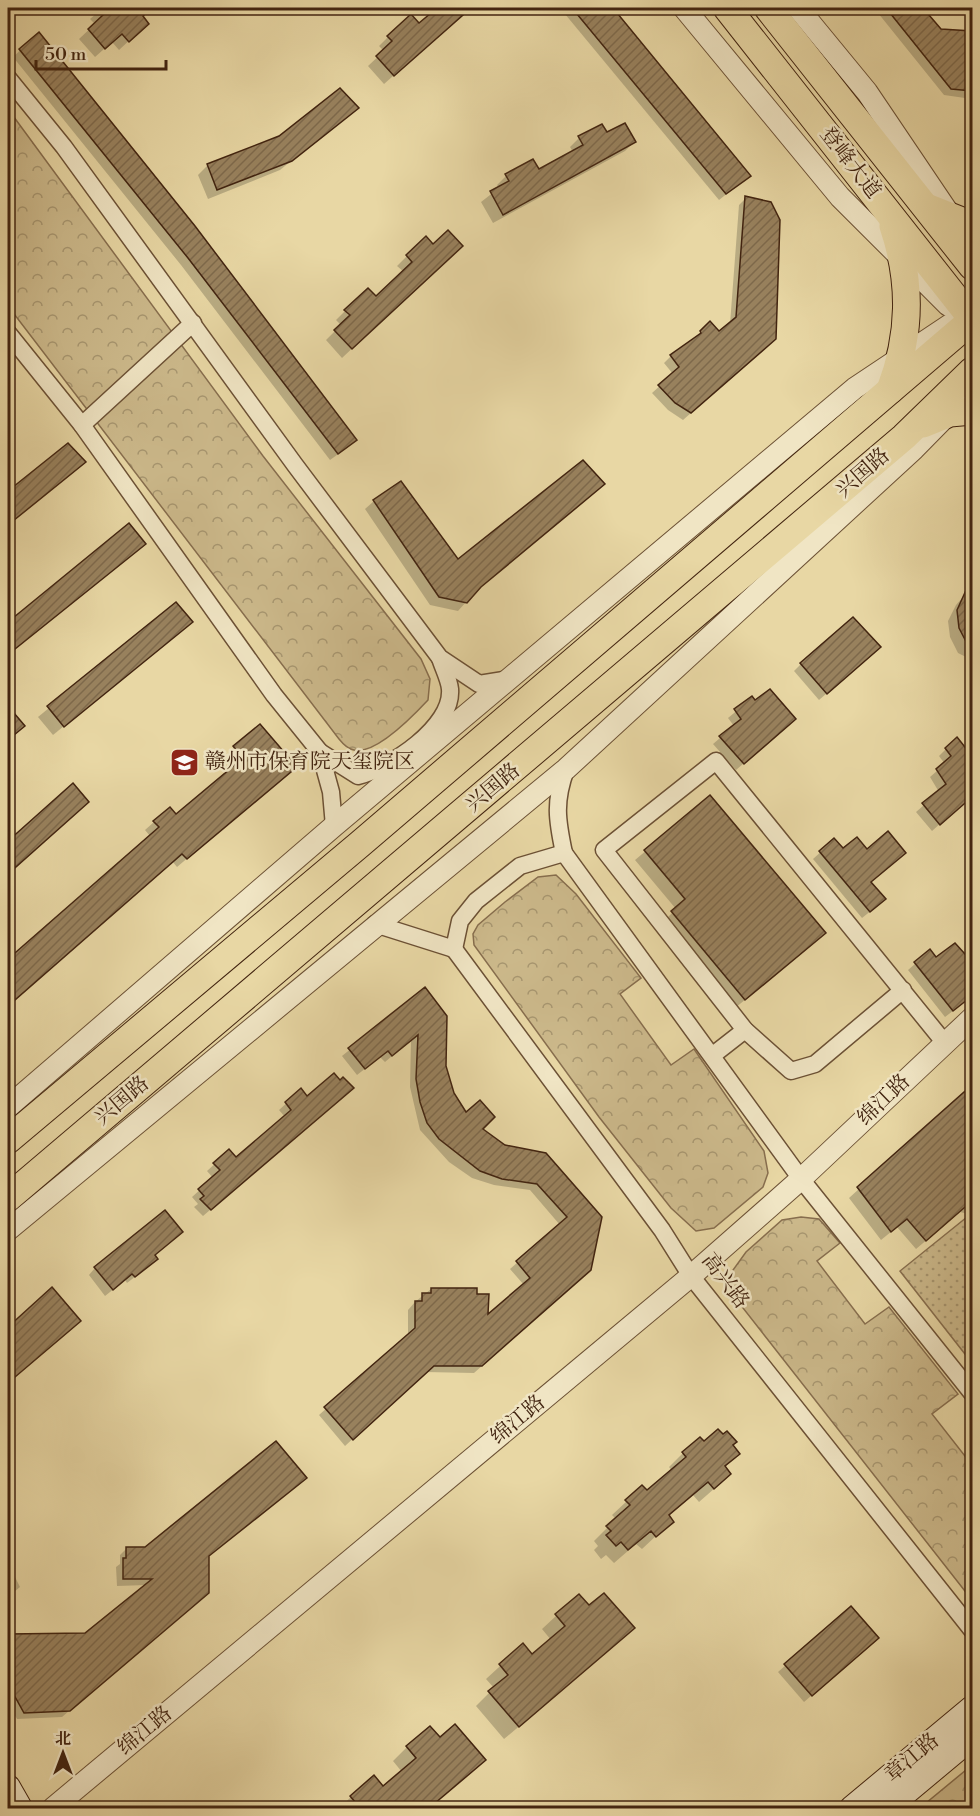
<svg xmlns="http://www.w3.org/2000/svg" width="980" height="1816" font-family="'Libre Bodoni','Noto Serif SC',serif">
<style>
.grass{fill:url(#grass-dots);stroke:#876e4e;stroke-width:1.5}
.park{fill:url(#park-crowns);stroke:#876e4e;stroke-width:1.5}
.shadow{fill:#0003}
.building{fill:url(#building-hatch);stroke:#422410;stroke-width:1.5}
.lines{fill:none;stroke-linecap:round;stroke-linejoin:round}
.minor-casing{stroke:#6c5135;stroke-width:19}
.tertiary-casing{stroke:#6c5135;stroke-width:23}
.secondary-casing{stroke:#422410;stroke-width:26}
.primary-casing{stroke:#422410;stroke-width:29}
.minor{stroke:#f0e5c4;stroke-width:16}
.tertiary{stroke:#f0e5c4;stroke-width:21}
.secondary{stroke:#f0e5c4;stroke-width:24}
.primary{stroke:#e8d7a4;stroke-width:27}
.labels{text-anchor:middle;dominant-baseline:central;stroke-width:5;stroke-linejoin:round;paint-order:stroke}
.street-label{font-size:21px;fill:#422410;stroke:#f0e5c4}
.poi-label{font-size:21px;fill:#422410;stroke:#f0e5c4;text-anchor:start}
</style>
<defs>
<pattern id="grass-dots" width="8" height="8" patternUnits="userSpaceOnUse" patternTransform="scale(1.5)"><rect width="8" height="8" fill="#ccb98b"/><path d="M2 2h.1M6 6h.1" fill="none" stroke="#a79670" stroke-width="1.8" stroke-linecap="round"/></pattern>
<pattern id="park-crowns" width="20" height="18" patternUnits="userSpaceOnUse" patternTransform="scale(1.5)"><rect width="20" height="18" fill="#ccb98b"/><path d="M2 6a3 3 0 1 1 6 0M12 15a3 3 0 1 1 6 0" fill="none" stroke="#a79670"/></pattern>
<pattern id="building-hatch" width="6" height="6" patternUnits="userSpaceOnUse" patternTransform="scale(1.5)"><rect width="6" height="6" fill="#98815d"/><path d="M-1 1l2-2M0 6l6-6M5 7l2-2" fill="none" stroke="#7e694b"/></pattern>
</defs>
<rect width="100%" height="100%" fill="#e8d7a4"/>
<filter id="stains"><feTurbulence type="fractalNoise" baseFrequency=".00333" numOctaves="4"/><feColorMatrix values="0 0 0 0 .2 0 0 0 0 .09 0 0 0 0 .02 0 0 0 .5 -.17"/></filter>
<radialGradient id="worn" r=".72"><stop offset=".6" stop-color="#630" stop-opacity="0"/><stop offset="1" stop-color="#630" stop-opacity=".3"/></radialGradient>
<!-- grass -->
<path class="grass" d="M972,1213V1363L900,1271Z"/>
<!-- park -->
<g class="park">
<path d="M8,109L263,456L421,659L430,679L428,700C414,715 376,755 354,750C348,749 343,744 339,739L8,306Z"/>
<path d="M556,875L576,894L641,978L620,994L671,1065L694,1049L764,1151L768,1173L763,1187L714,1228L696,1231L671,1208L599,1117L474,945L473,934L478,925L505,902L538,877Z"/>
<path d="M801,1217L819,1219L840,1243L817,1261L865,1324L889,1307L958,1394L932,1414L972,1465V1600L732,1294L728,1282L733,1270L746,1252L782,1220Z"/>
<path d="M972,1765V1808H920Z"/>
</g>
<!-- shadow -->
<g class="shadow">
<path d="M103,8H151L142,16L147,24L119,50L112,42L95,57L79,39L95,24L90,19Z"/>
<path d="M439,8H470L384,84L368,66L384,51L379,46L388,37L419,25Z"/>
<path d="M560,8H611L749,176L719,200Z"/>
<path d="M874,8H921L941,30L972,33V99L944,95Z"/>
<path d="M38,34L348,447L330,460L181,265L13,57Z"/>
<path d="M357,108L280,170L208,199L198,175L208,165Z"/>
<path d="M607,134L634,142L625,151L493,223L481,202L499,188L497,185L506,176L539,171L573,152L570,147L579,138Z"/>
<path d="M746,198L767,346L683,420L668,410L652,393L673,374L664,363L671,356L701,332L719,333L730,324L739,205Z"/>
<path d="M425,238L433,246L451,255L342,358L326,340L341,325L336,320L345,311L376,298L404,272L397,266Z"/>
<path d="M8,390L13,396L8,401Z"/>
<path d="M68,445L84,462L8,525V493Z"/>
<path d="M603,484L475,592L458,611L430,605L365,509L374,501L457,562Z"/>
<path d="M129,525L144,544L8,654V624Z"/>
<path d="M972,587V660L958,653L950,637L948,621L956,605Z"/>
<path d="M176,604L191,622L53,735L38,717Z"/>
<path d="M872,654L819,700L794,671L801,664Z"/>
<path d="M751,699L787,726L736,770L713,744L734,726L728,718Z"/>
<path d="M956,739L972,758V800L970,797L932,831L916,812L939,792L930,777L945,764L939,756Z"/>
<path d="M234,747L286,775L177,867L172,861L8,1005V961L150,836L145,830L154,822L176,817L235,767L226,756Z"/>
<path d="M710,797L814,943L735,1008L663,922L676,909L635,860Z"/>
<path d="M834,840L870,883L877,906L862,918L813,859Z"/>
<path d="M930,951L936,959L965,956L972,951V990L967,993L962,1004L945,1017L908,970Z"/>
<path d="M425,989L452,1094L466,1114L481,1130L600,1218L582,1277L474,1373L425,1372L345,1446L319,1415L408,1335V1310L415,1302L431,1289L475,1295L486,1318L524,1285L510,1269L560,1225L530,1190L494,1185L472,1178L449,1162L420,1130L410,1087L411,1040L385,1062L380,1057L357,1075L342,1056Z"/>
<path d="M972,1087V1215L960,1212L916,1249L897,1227L881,1240L849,1198Z"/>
<path d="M301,1090L307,1098L345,1095L203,1216L194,1207L198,1204L192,1197L213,1178L207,1171L229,1151L236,1159L285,1117L279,1110Z"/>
<path d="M154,1255L149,1266L127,1283L125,1280L105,1296L89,1275L95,1268Z"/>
<path d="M52,1289L70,1330L8,1383V1329Z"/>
<path d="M703,1443L738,1454L724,1468L715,1488L699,1502L693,1495L668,1516L672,1521L642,1549L636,1544L614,1563L606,1555L601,1559L594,1550L598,1546L594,1541L616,1519L612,1515L642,1487L647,1492L672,1471L669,1467L683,1453Z"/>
<path d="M127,1548L207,1557L200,1599L62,1717L17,1719L8,1703V1620L13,1635L85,1634L147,1585L117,1586L116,1567L120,1564V1555Z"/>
<path d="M8,1563L20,1587L8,1597Z"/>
<path d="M851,1608L870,1645L804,1702L778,1672Z"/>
<path d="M556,1616L619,1642L504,1739L476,1706L494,1688L486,1679L523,1645L532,1656L551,1640L542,1629Z"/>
<path d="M407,1747L470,1773L429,1808H339L373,1777L383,1788L402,1772L393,1761Z"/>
<path d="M261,1803L266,1808L270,1805L273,1808H255Z"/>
</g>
<!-- building -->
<g class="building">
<path d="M97,8H152L143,16L149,24L129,42L122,34L105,49L88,29L104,14Z"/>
<path d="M437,8H471L394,76L376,56L392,41L387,36L411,14L419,23Z"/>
<path d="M572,8H613L751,176L726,194Z"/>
<path d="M886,8H930L929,15L941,29L972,31V91L951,89Z"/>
<path d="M39,32L195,226L357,440L338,454L188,258L19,49Z"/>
<path d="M340,88L359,108L292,161L217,190L207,164L279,136Z"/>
<path d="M625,123L636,142L503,215L490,191L509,181L505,174L533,159L539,169L583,145L578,136L602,124L607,132Z"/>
<path d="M745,196L771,202L780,220L776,339L691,413L675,403L658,385L679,367L670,355L701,333L700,331L710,321L719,331L736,317Z"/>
<path d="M448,230L463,246L352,349L334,330L350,315L344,310L368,288L376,296L412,262L406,255L426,236L433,244Z"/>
<path d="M68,443L86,462L8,525V491Z"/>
<path d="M583,460L605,484L481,587L467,603L439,597L373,500L401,481L458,559Z"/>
<path d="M129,523L146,544L15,649L8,641V622Z"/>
<path d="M972,577V653L959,628L957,610Z"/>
<path d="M176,602L193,622L64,727L47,706Z"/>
<path d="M853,617L881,647L827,694L800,663Z"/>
<path d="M770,689L796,719L744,764L719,736L741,719L734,709L752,696L755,700Z"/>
<path d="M8,706L25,726L8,740Z"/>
<path d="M260,724L297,767L187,859L182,854L8,1006V959L159,827L153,821L170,807L176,814L243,758L233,746Z"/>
<path d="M957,737L972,756V797L940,825L922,803L946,784L936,769L951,756L945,748Z"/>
<path d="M73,783L89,802L8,874V841Z"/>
<path d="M710,795L826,933L745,1000L671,911L685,899L644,850Z"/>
<path d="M888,831L906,853L871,882L886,899L870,912L819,851L834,838L843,848L857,837L867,849Z"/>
<path d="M955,943L965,954L972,949V996L953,1011L914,962L930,949L936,957Z"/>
<path d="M425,987L447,1016L446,1066L454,1093L466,1112L480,1100L495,1117L483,1129L505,1145L546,1153L602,1217L591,1270L482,1366H434L353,1440L324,1407L415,1328V1301H422V1293H431V1288H477V1294H489L488,1314L530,1278L516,1261L567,1217L537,1184L502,1179L480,1171L439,1139L427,1123L420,1102L416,1079L418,1035L392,1056L388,1051L365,1069L348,1048Z"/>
<path d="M334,1073L340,1080L343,1077L354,1088L211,1210L200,1199L204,1196L198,1189L220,1170L213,1163L229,1149L236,1157L291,1110L285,1102L301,1088L307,1096Z"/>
<path d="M972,1085V1201L926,1241L907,1219L891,1232L857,1187Z"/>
<path d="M165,1210L183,1232L155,1255L158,1259L135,1277L132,1274L113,1290L94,1267Z"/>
<path d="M52,1287L81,1321L8,1383V1327Z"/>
<path d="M718,1429L723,1434L727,1431L737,1442L733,1445L740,1454L725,1466L731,1474L714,1489L708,1482L669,1515L674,1522L656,1537L651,1531L628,1550L621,1542L616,1546L606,1535L611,1531L606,1526L630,1505L625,1500L642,1485L647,1490L686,1457L682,1452L700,1437L704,1441Z"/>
<path d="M276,1441L307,1478L209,1556V1593L70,1711L24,1713L8,1684V1634L85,1633L152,1579H123V1558H126V1547H145Z"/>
<path d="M604,1593L635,1628L519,1727L488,1691L508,1675L499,1664L523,1643L532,1654L565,1626L555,1614L579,1594L589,1605Z"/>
<path d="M851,1606L879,1638L812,1696L784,1664Z"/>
<path d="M455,1724L486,1760L428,1809H361L350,1796L374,1775L383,1786L416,1758L406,1746L430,1726L440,1737Z"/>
</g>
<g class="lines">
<defs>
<g id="minor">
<path d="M8,78L64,147L295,465L440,658L479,684L510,679"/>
<path d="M8,333L82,425L274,695L320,752L331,792L334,826"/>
<path d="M82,425L193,323"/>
<path d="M320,752L358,776C390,768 453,727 450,689C449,679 443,668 440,658"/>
<path d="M564,853C557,820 554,802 566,769"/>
<path d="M375,924L454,949"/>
<path d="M454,949L662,1230L691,1276L972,1630"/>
<path d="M454,949L460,921L476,901L520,866L564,853L801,1179L972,1393"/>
<path d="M903,990L815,1064L791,1071L745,1030L604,850L716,761L944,1042"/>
<path d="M713,1055L745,1030"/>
</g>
<g id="tertiary">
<path d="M684,8L840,197L948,305"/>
<path d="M798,8L867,92L954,221"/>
<path d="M8,1107L334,826L855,388L951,324"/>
<path d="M8,1230L566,769L914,449L972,390"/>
<path d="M53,1808L691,1276L801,1179L972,1018"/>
</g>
<g id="secondary">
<path d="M8,1787L20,1808"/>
<path d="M852,1808L972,1708"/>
<path d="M887,1808L972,1737"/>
</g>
<g id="primary">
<path d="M727,8L972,319"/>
<path d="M768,8L972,266"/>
<path d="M929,208L972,225"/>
<path d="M890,390C911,335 912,282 893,226"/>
<path d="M923,424L950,413L972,411"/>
<path d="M8,1140L360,844L972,320"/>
<path d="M8,1198L904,437L972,371"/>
</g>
</defs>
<!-- minor casing -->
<use href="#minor" class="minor-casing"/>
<!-- tertiary casing -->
<use href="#tertiary" class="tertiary-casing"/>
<!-- secondary casing -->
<use href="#secondary" class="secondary-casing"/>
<!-- primary casing -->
<use href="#primary" class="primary-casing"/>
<!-- minor -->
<use href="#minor" class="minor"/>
<!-- tertiary -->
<use href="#tertiary" class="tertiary"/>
<!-- secondary -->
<use href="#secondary" class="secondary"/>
<!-- primary -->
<use href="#primary" class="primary"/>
</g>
<!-- icons -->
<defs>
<symbol id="school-square" viewBox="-11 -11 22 22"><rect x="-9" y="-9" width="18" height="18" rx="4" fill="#8f2418" stroke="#f0e5c4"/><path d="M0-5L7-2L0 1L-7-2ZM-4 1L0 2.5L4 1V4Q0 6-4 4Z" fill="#fff"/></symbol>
</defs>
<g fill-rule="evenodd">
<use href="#school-square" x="168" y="746" width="33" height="33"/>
</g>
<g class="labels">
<!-- street labels -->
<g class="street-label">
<text transform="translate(850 163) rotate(52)">登峰大道</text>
<text transform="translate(863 473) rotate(-41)">兴国路</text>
<text transform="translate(493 788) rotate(-40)">兴国路</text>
<text transform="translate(884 1100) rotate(-44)">绵江路</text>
<text transform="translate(122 1101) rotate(-40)">兴国路</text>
<text transform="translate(725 1281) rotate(53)">高兴路</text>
<text transform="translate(518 1420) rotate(-40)">绵江路</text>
<text transform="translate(145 1731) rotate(-40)">绵江路</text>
<text transform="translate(912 1758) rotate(-40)">章江路</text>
</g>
<!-- poi labels -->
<g class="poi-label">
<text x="205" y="762">赣州市保育院天玺院区</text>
</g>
</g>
<!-- margin -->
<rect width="980" height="1816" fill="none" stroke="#e8d7a4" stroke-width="30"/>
<rect x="9" y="9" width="962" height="1798" fill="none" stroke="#422410" stroke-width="3"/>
<rect x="15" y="15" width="950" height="1786" fill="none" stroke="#422410" stroke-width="1.5"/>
<!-- north arrow -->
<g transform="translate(63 1753)" stroke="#f0e5c4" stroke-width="4.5" paint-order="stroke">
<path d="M0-4.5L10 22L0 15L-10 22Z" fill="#422410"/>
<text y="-9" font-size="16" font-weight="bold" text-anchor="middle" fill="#422410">北</text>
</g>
<!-- scale -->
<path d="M36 60v9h130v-9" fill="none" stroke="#422410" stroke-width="3"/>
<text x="45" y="60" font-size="18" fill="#422410" stroke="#f0e5c4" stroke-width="4.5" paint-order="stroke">50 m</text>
<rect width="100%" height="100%" filter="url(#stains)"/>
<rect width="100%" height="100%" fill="url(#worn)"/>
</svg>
